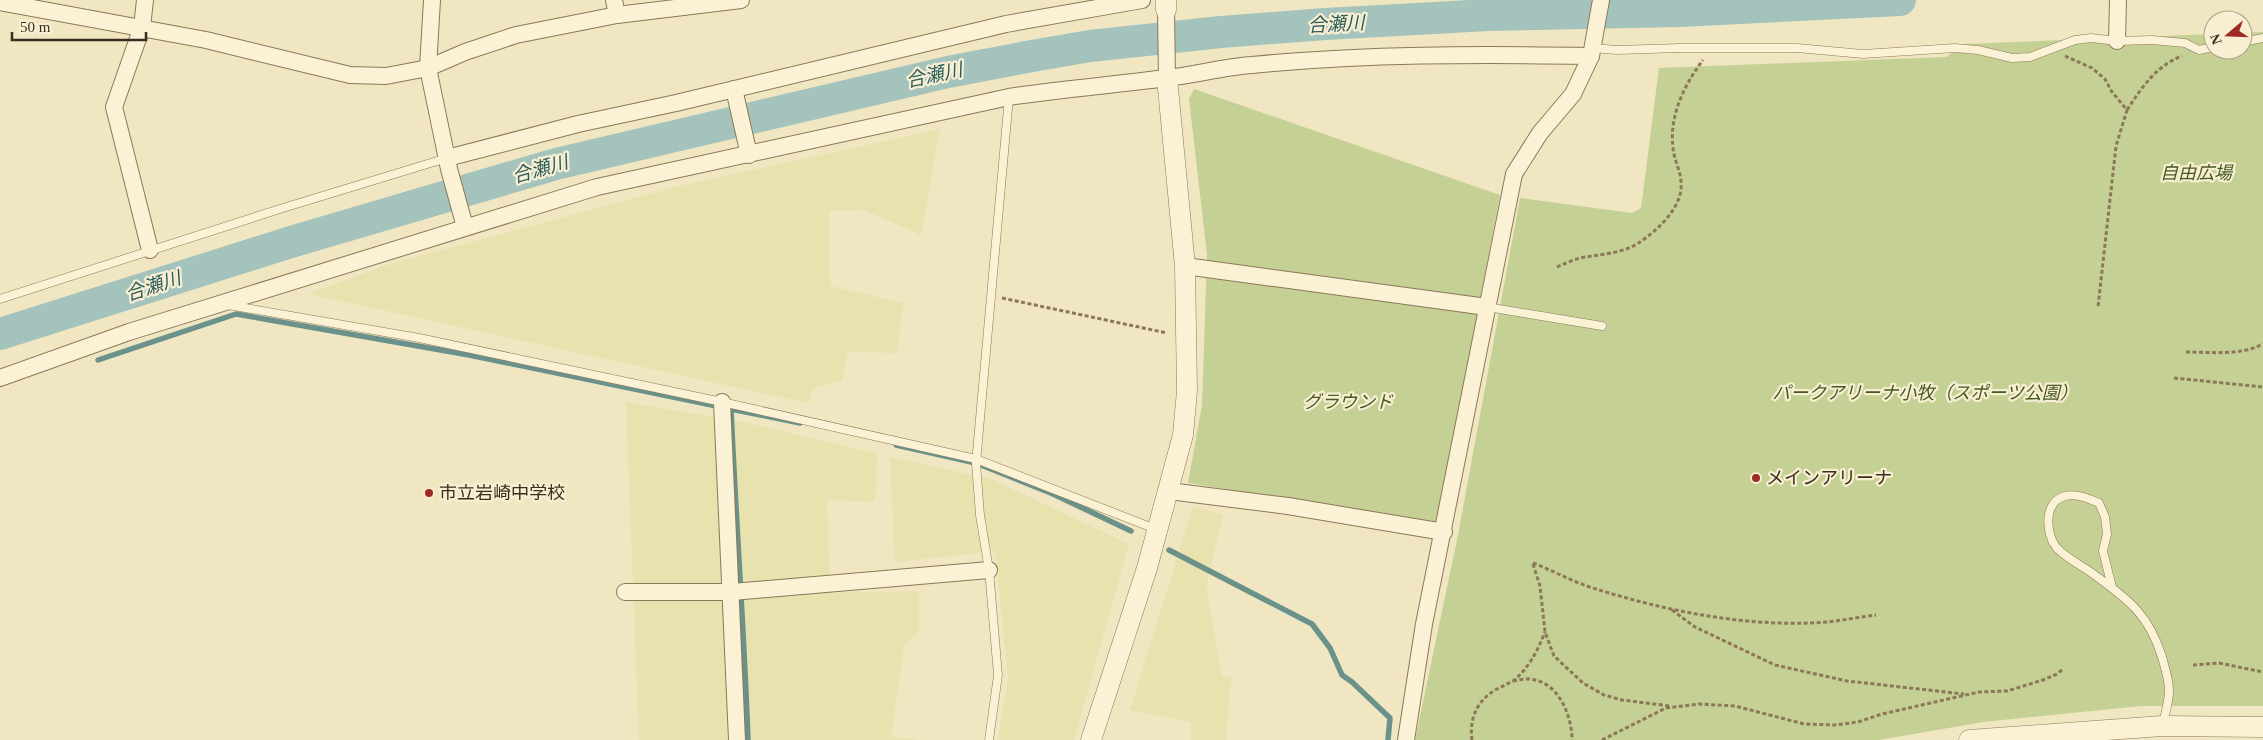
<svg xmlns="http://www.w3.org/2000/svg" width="2263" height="740" font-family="'Times New Roman','Noto Sans JP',serif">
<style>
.farmland{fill:#e7e2ae}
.green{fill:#c5d095}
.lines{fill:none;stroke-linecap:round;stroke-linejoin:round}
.stream{stroke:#6a928b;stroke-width:5.5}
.river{stroke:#a4c3bc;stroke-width:32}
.service-casing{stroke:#8c7758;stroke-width:9}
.minor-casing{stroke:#8c7758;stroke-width:18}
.tertiary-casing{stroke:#8c7758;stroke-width:21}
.path{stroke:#8c7758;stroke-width:3;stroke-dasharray:4 2.5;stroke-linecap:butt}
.service{stroke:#fbf2d6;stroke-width:8}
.minor{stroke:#fbf2d6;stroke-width:16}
.tertiary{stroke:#fbf2d6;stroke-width:20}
.poi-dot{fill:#9f2a23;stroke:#f8efd2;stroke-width:2}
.labels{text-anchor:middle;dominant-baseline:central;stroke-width:4.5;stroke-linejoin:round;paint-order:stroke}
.park-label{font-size:18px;font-style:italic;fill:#475922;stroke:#f8efd2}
.poi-label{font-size:18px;fill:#3b2d1d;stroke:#f8efd2;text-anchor:start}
.water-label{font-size:19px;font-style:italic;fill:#2b5c5c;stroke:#f8efd2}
</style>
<rect width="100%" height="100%" fill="#f1e6c2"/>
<!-- farmland -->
<g class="farmland">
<path d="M940,129L921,235L864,210L829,211L830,286L903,303L897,353L848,352L842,380L814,388L808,403L309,294L387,265L675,187Z"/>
<path d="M626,402L740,421L877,454L875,502L827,500L830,593L919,591V631L904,646L891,737L921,740H639Z"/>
<path d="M890,457L991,479L1129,544L1074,740H998L1008,678L995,551L895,562Z"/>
<path d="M1193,507L1223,514L1206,587L1222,676L1231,677L1226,740H1191V722L1130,710Z"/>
</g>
<!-- green -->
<g class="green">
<path d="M2263,32V706H2141L1983,722L1879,740H1415L1458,535L1520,198L1632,213L1641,208L1659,68L1946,57L1965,44L2213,34V50H2243V33Z"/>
<path d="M1194,89L1500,195L1437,524L1188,483L1202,405L1207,255L1189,99Z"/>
</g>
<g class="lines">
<!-- stream -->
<g class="stream">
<path d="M98,360L236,314L469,355L731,409C736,520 744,630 748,740"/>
<path d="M731,409L800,423"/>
<path d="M896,445L976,463L1053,494L1131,531"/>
<path d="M1169,550L1312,624L1330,648L1342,675L1352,682L1390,718L1388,740"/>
</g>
<!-- river -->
<path class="river" d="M0,334L291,242L556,164L948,72L1032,56L1090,46L1221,32L1325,24L1488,15L1680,11L1900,0"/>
<defs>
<g id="service">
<path d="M2243,42L2263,38"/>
<path d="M1593,48L1617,50L1680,48H1797L1863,54L1955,48L1978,50L2012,58L2030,57L2075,40L2091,38L2117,41L2152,40L2185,43L2199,50L2213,47"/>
<path d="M0,299L283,208L447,158"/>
<path d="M228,305L419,338L722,402L976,459L1158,530"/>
<path d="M1487,307L1602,326"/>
<path d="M2112,587L2103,551L2107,534L2105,517L2099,503C2089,499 2077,493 2065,496C2044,501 2045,532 2056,547C2064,557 2086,568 2096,576C2130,601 2149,615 2162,657C2165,668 2169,679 2169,691C2169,701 2165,714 2163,724"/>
<path d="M989,740L998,675L989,570L980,515L976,463L1009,97"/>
</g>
<g id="minor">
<path d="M145,0L142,27L114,107L150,250"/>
<path d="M432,0L428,68L449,169L465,227"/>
<path d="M614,0L617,15"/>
<path d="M0,2L206,40L350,75L386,76L428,68L465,52L516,35L617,15L741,0"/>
<path d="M1166,10L1167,78"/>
<path d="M2117,41L2118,0"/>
<path d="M734,89L749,155"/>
<path d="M447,158L578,124L676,103L1006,24L1142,0"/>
<path d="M1185,266L1487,307"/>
<path d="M0,378L129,332L597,187L1009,97C1061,89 1114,85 1166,78C1195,75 1223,67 1252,65C1364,54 1478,54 1591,56"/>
<path d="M722,402L737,740"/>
<path d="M1169,491L1288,506L1444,532"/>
<path d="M625,592H732L989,570"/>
<path d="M1406,740L1424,624L1514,174L1540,133L1573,94L1591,56L1601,0"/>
</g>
<g id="tertiary">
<path d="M1166,10V0"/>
<path d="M1091,740L1147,568L1183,435L1187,391L1185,266L1167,78"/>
<path d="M1969,740L2162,726L2263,727"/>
</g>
</defs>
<!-- service casing -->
<use href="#service" class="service-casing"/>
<!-- minor casing -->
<use href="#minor" class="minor-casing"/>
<!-- tertiary casing -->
<use href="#tertiary" class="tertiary-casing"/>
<!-- path -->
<g class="path">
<path d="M2065,56L2092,68L2105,79L2112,92L2127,110L2116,146L2098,307"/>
<path d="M2127,110C2142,87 2156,66 2182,56"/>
<path d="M1557,267C1566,263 1576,258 1586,257C1603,254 1622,253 1637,244C1657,231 1684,207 1681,181C1680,170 1674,159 1673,148C1669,116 1684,85 1703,60"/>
<path d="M1002,298L1167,333"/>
<path d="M2186,352C2212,352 2240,356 2263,344"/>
<path d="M2174,378L2263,387"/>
<path d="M1533,563C1554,571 1575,583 1596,589C1670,612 1750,628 1828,622C1844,620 1860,617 1876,615"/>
<path d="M1533,564L1540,586L1545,632L1554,656L1583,683L1604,695L1622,700L1670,706"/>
<path d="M1672,610L1695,627L1775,665L1847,681L1964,694"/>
<path d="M2193,665L2219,663L2263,672"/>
<path d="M1513,681C1518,680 1523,679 1528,679C1558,680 1572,715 1572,740"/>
<path d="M1472,740C1469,719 1477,701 1495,690C1501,687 1507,684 1513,681C1529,668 1538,650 1545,632"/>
<path d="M1602,740L1666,708L1699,704L1735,706L1804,724L1835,725L1858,722L1882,714L1979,692L2007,691L2043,680L2057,674L2063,669"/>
</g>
<!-- service -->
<use href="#service" class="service"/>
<!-- minor -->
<use href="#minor" class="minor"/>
<!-- tertiary -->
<use href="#tertiary" class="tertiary"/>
</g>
<!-- markers -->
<g class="poi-dot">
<circle cx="1756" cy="478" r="5"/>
<circle cx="429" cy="493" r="5"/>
</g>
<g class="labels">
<!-- park labels -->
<g class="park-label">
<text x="2196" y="173">自由広場</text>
<text x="1925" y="393">パークアリーナ小牧（スポーツ公園）</text>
<text x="1348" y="402">グラウンド</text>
</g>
<!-- poi labels -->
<g class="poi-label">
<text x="1766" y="478">メインアリーナ</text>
<text x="439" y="493">市立岩崎中学校</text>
</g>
<!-- water labels -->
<g class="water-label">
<text transform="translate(1336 24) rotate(-3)">合瀬川</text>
<text transform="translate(934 75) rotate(-12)">合瀬川</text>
<text transform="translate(540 169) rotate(-16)">合瀬川</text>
<text transform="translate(153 286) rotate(-18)">合瀬川</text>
</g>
</g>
<!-- north arrow -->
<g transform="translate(2228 35) rotate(251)"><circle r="24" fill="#f8efd2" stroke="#aca18a"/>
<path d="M0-4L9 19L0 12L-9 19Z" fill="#9f2a23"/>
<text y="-8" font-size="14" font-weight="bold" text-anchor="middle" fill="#3b2d1d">N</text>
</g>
<!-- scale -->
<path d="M12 32v8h134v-8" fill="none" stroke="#3b2d1d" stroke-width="2.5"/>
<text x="20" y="32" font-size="15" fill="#3b2d1d" stroke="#f8efd2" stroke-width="4" paint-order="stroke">50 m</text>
</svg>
